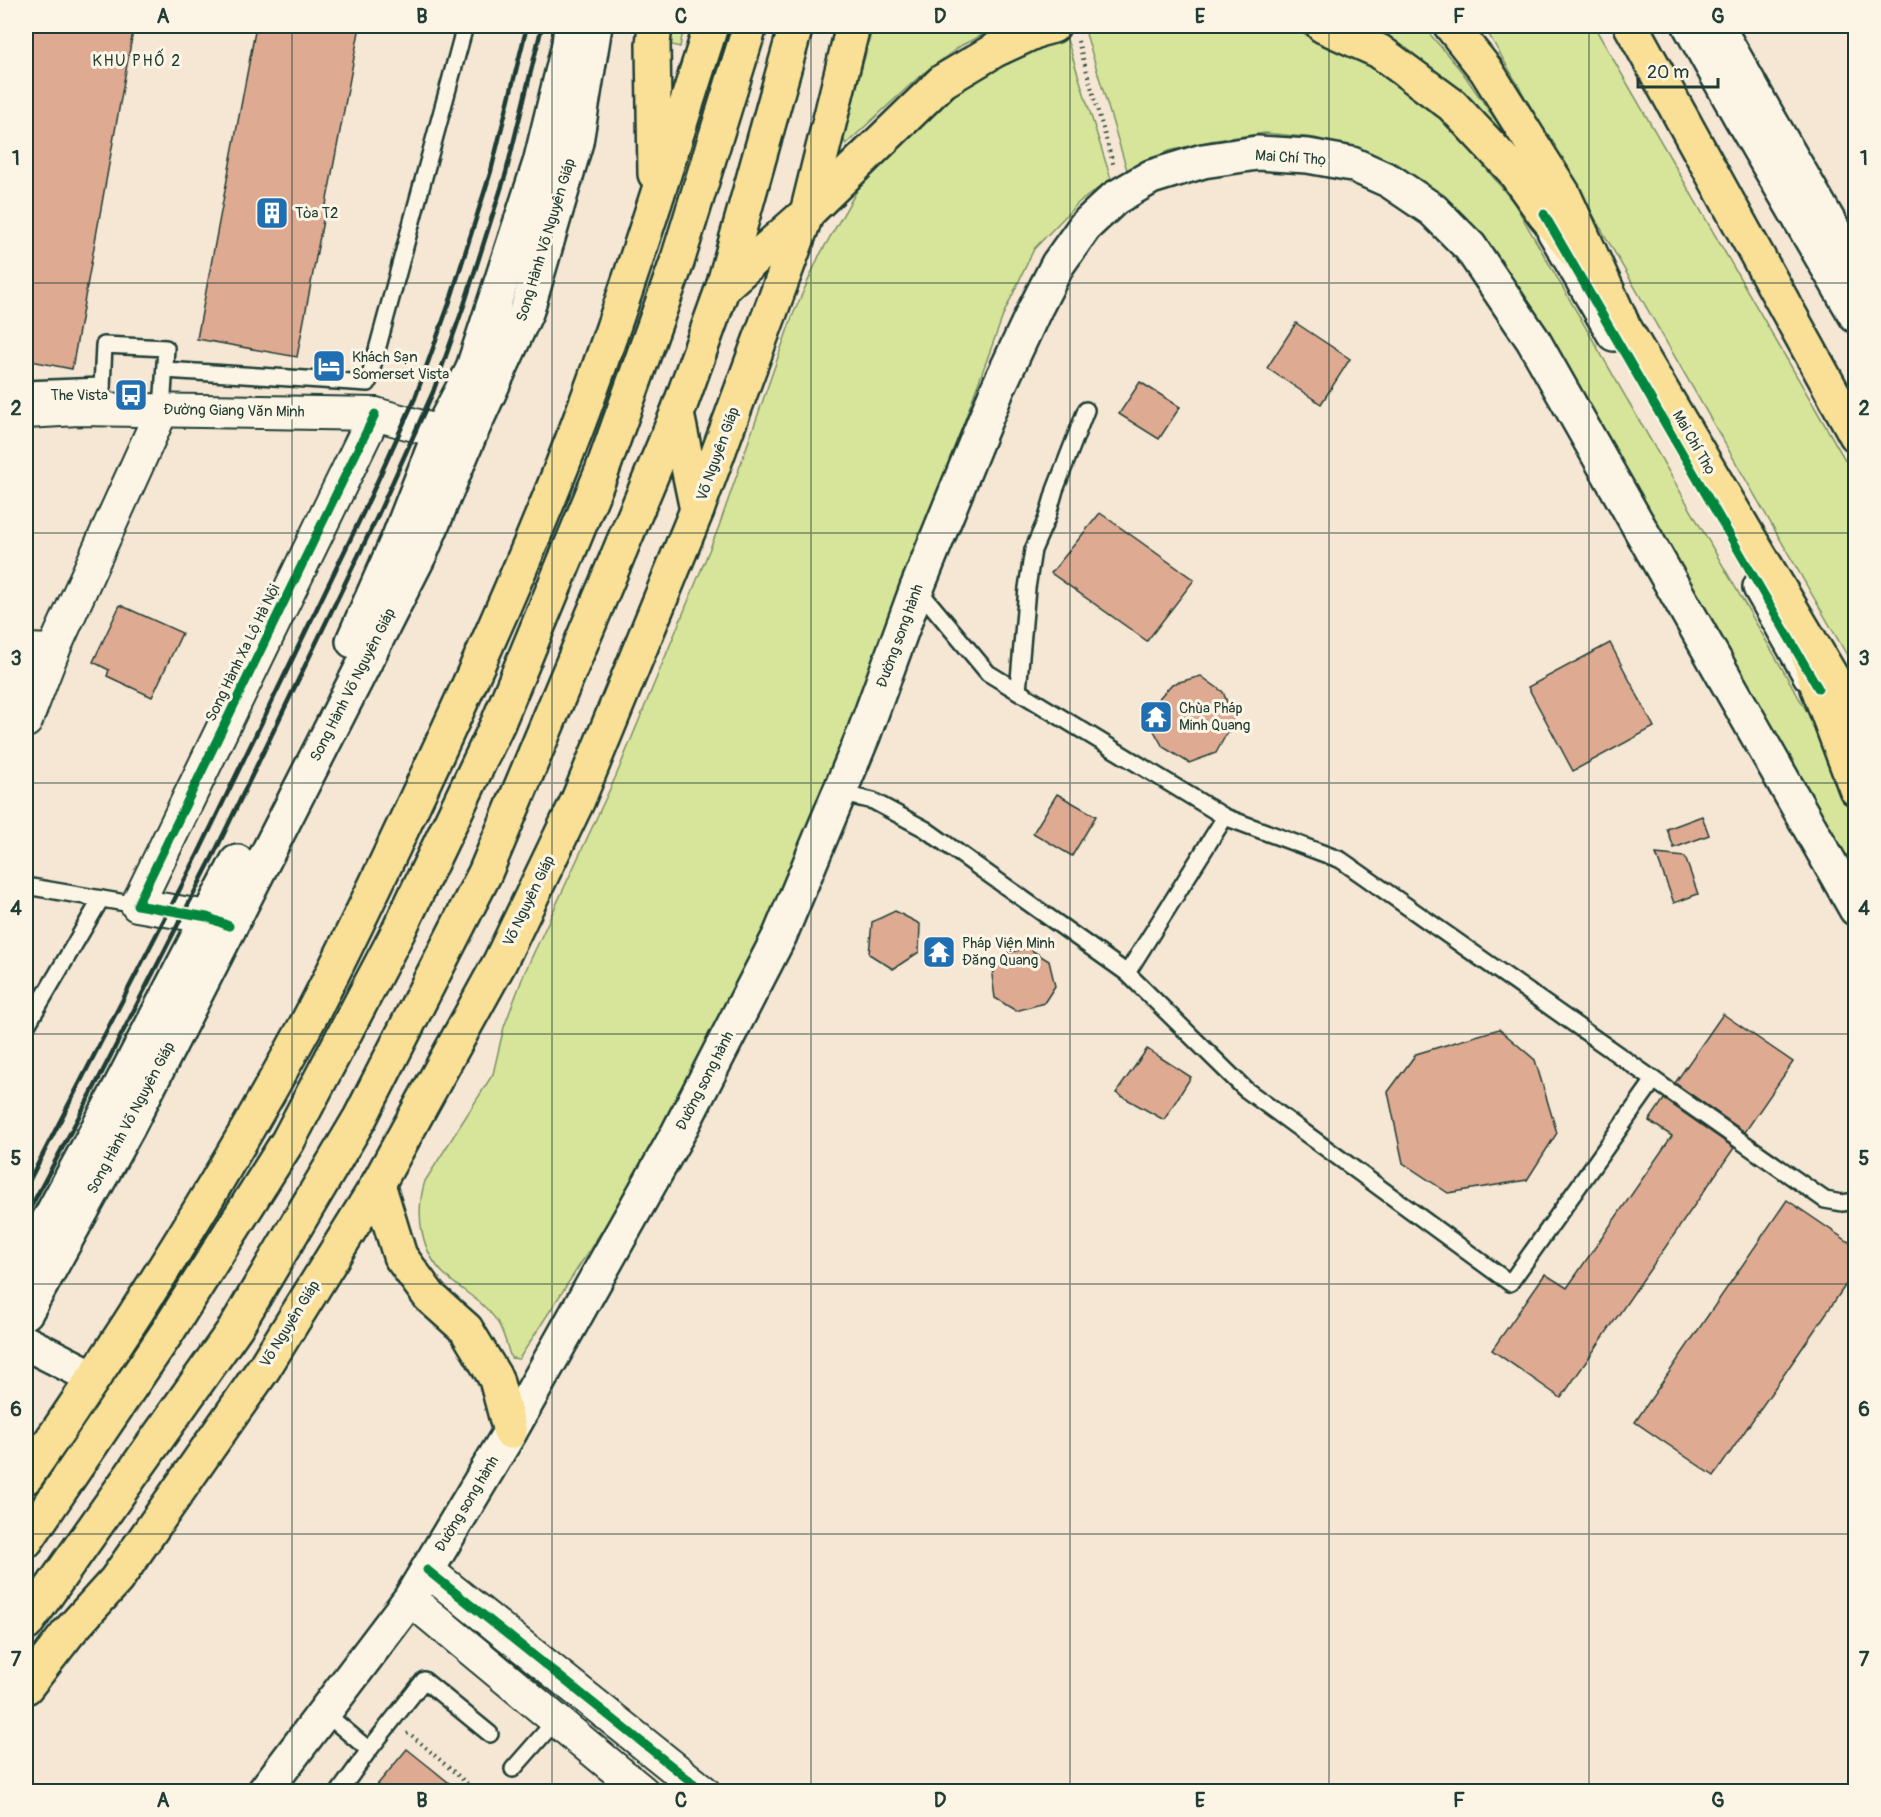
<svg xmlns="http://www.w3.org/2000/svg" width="1881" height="1817" font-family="Pangolin,sans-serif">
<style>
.green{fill:#d6e599;stroke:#7a9166;stroke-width:1.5}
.building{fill:#deaa92;stroke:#1f3d34;stroke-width:1.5}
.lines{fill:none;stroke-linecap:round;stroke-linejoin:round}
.service-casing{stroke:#1f3d34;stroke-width:20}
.minor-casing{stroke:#1f3d34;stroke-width:36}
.tertiary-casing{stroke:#1f3d34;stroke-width:38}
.secondary-casing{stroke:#1f3d34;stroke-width:38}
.primary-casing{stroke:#1f3d34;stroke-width:38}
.trunk-casing{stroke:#1f3d34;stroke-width:38}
.path{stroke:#1f3d34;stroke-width:4;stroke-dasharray:1.5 4.5;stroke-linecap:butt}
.service{stroke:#fcf5e5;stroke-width:15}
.minor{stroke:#fcf5e5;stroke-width:32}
.tertiary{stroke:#fcf5e5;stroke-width:33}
.secondary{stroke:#fcf5e5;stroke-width:33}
.primary{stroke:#f9e096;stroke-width:33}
.trunk{stroke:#f9e096;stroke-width:33}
.rail{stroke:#1f3d34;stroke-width:4.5}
.cycleway-casing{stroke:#fcf5e5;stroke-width:13}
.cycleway{stroke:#00873e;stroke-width:9}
.grid{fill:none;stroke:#1f3d34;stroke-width:1.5;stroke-opacity:0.55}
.labels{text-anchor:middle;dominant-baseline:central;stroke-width:6;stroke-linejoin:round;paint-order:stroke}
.street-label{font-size:15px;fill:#1f3d34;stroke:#fcf5e5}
.poi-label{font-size:15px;fill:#1f3d34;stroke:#fcf5e5;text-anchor:start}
.neighbourhood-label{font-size:16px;letter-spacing:1.5px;fill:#1f3d34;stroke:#fcf5e5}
.neatline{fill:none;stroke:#1f3d34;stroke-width:2}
.grid-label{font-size:20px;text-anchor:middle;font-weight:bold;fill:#1f3d34}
</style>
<rect width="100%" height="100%" fill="#f6e6d4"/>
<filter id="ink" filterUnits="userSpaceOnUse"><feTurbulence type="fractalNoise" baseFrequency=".0167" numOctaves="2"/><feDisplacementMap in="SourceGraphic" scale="12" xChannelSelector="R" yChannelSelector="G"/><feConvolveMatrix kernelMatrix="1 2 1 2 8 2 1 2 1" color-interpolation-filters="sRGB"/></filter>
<g filter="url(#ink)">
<!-- green -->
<g class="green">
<path d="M671,26H684L680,47L669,44Z"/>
<path d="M873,26H1001L962,45L921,75L846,144L843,139Z"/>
<path d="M1092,26H1279L1335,44L1376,67L1451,125L1514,203L1829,750L1855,818V887L1495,262L1362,151L1315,138L1265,133L1210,141L1169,151L1127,170L1084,27Z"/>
<path d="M1362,26H1423L1463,73L1516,150L1458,91L1415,57Z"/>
<path d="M1484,26H1594L1855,477V669Z"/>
<path d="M1065,33L1111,179L1078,203L1034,249L1004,313L873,670L759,940L645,1164L519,1359L511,1358C507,1347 504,1332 498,1323C485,1302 463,1292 446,1276C420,1252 415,1213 425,1181L493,1074L504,1027L524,974L616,776L718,529L792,317L819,256L866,175L950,91Z"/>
</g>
<!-- building -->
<g class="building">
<path d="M26,26H134L72,369L26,360Z"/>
<path d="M256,26H360L297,357L197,339Z"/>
<path d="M1296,323L1350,359L1321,404L1267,368Z"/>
<path d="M1140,382L1180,407L1159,439L1119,414Z"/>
<path d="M1100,513L1194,580L1147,641L1051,573Z"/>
<path d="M120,605L182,633L152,697L107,676L109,670L93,662Z"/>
<path d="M1610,643L1654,727L1573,771L1528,687Z"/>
<path d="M1201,676L1223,692L1234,720L1216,753L1189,763L1163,747L1153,729L1151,707L1172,684Z"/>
<path d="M1057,794L1096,816L1072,856L1033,833Z"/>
<path d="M1702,816L1709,835L1674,848L1667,829Z"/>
<path d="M1656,854L1685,857L1698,894L1674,903Z"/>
<path d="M895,911L920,924L919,952L893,969L869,954L872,922Z"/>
<path d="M1028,948L1049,961L1055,986L1044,1003L1016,1011L995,998L992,975L1006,953Z"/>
<path d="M1723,1014L1793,1062L1745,1132L1675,1083Z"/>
<path d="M1499,1029L1535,1060L1557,1133L1527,1180L1448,1193L1403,1163L1388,1092L1416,1054Z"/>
<path d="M1147,1049L1191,1077L1164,1120L1116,1093Z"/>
<path d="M1664,1099L1734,1148L1561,1398L1492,1350L1545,1274L1567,1288L1672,1136L1649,1121Z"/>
<path d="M1787,1200L1856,1247V1270L1714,1476L1635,1422Z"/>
<path d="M407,1749L432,1769L459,1791H372Z"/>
</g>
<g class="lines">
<defs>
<g id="service">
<path d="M165,370L368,383L465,26"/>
<path d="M26,389L102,386"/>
<path d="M101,409L104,345L166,348L162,410"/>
<path d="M917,588L988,673L1225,817L1341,860L1654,1080L1510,1283L1245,1089L1127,973"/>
<path d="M1018,691L1027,588L1033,550L1047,518L1055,490L1086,410"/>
<path d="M839,793L873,801L925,829L1127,973L1225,817"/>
<path d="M26,886L137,905"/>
<path d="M26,1027L101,899"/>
<path d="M1654,1080L1825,1200L1842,1203L1856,1201"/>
<path d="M325,1713L369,1750L339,1792"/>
<path d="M369,1750L424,1680L490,1734"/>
<path d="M513,1769L556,1720"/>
</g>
<g id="minor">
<path d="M26,412L78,409L375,414L440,432"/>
<path d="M26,650L53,651"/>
<path d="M26,721L53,651L162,410"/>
<path d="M229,926L207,917L137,905L375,414"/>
<path d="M427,1570L704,1792"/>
<path d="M410,1599L643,1792"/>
</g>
<g id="tertiary">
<path d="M1554,231L1614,334"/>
<path d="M1760,587L1810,675"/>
</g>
<g id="secondary">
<path d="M1690,26L1740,116L1856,316"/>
<path d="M1717,26L1764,110L1856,269"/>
<path d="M353,641L399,537L440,432L472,371L540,163L569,44L571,26"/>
<path d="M26,1262L108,1110L237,862"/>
<path d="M26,1312L128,1127L421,552L470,434L527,310L576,142L595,26"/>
<path d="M26,1343L93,1377"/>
<path d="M264,1792L410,1599L510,1432L678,1133L780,935L863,736L917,588L998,388L1034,311L1058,264L1085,226L1115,198L1151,177L1203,161L1257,153L1308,156L1352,164L1390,181L1433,210L1470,247L1533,340L1856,909"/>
</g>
<path id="primary" d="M1804,641L1818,688L1856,789"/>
<g id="trunk">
<path d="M1323,26L1379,51L1452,105L1513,170L1544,214L1578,255"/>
<path d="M1451,26L1486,70L1563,193L1624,327L1856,718"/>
<path d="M1631,26L1856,435"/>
<path d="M655,174L653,44L655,26"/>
<path d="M723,287L807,213L943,81L995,50L1038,30L1053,26"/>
<path d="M677,414L697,510"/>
<path d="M378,1184L400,1256L430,1297L466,1329L496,1379L510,1432"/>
<path d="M26,1477C128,1332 222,1179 307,1023C349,944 386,863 424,782C479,665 532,546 578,425C627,294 669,159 711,26"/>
<path d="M26,1541L168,1331L288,1141L398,932L498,723L602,471L677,262L750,26"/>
<path d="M26,1624L236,1327L360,1118L485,873L677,414L723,287L796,26"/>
<path d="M26,1687L68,1633L116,1580L264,1368L378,1184L500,962L578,800L697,510L807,213L853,26"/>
</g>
</defs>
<!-- service casing -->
<use href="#service" class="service-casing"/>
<!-- minor casing -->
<use href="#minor" class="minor-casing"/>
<!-- tertiary casing -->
<use href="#tertiary" class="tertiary-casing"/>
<!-- secondary casing -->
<use href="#secondary" class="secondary-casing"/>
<!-- primary casing -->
<use href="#primary" class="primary-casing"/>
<!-- trunk casing -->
<use href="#trunk" class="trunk-casing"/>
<!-- path -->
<g class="path">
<path d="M1078,41L1114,167"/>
<path d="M407,1734L409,1733L477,1792"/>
</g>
<!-- service -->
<use href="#service" class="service"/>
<!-- minor -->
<use href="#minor" class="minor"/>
<!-- tertiary -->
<use href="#tertiary" class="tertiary"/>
<!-- secondary -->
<use href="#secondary" class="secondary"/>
<!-- primary -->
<use href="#primary" class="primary"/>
<!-- trunk -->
<use href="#trunk" class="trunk"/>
<!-- rail -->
<g class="rail">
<path d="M26,1187L198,854L363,513L415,398L449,304L491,171L527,26"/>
<path d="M26,1216L92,1092L213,856L377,517L433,392L464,305L506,173L542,26"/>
</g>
<defs>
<g id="cycleway">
<path d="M1544,214L1818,688"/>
<path d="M229,926L207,917L137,905L375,414"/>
<path d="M427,1570L704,1792"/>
</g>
</defs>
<!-- cycleway casing -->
<use href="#cycleway" class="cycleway-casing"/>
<!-- cycleway -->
<use href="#cycleway" class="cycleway"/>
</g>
</g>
<!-- grid -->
<path class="grid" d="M292,26V1792M552,26V1792M811,26V1792M1070,26V1792M1329,26V1792M1589,26V1792M26,283H1856M26,533H1856M26,783H1856M26,1034H1856M26,1284H1856M26,1534H1856"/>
<!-- icons -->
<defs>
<symbol id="building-square" viewBox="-11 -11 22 22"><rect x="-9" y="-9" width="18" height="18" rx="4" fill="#1f6fb2" stroke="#fcf5e5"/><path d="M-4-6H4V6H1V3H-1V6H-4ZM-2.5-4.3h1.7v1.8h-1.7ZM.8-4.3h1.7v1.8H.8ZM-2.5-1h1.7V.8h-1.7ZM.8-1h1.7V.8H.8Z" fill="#fff"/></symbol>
<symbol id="hotel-square" viewBox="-11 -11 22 22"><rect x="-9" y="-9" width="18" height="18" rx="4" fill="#1f6fb2" stroke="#fcf5e5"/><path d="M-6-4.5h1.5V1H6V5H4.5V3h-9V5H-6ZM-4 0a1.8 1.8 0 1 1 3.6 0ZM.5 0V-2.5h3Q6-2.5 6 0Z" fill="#fff"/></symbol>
<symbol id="bus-square" viewBox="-11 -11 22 22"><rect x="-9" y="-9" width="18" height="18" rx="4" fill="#1f6fb2" stroke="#fcf5e5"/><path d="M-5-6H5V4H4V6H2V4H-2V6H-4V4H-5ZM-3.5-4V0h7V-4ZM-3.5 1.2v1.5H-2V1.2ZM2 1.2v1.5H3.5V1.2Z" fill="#fff"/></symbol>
<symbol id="temple-square" viewBox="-11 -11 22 22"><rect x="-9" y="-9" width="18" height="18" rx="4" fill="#1f6fb2" stroke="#fcf5e5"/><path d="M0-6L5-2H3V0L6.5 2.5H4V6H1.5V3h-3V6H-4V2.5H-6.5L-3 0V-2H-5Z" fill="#fff"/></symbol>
</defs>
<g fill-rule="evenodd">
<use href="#building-square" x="253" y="194" width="38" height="38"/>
<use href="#hotel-square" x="310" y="347" width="38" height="38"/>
<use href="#bus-square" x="112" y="376" width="38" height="38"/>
<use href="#temple-square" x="1137" y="698" width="38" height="38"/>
<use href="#temple-square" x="920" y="933" width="38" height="38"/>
</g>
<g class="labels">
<!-- street labels -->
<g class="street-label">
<text transform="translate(1291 158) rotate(4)">Mai Chí Thọ</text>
<text transform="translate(546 240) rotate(-73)">Song Hành Võ Nguyên Giáp</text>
<text transform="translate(234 411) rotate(1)">Đường Giang Văn Minh</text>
<text transform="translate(1694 443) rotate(60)">Mai Chí Thọ</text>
<text transform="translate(718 454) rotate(-70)">Võ Nguyên Giáp</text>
<text transform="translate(900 636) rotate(-70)">Đường song hành</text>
<text transform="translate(243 653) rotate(-64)">Song Hành Xa Lộ Hà Nội</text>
<text transform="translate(353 685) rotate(-63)">Song Hành Võ Nguyên Giáp</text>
<text transform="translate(529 901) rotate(-64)">Võ Nguyên Giáp</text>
<text transform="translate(705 1081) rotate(-63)">Đường song hành</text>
<text transform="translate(131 1118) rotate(-62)">Song Hành Võ Nguyên Giáp</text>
<text transform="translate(290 1324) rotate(-58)">Võ Nguyên Giáp</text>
<text transform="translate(467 1504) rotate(-59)">Đường song hành</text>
</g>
<!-- poi labels -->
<g class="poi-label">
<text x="295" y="213">Tòa T2</text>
<text x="352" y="357">Khách Sạn<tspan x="352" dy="17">Somerset Vista</tspan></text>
<text x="108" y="395" text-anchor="end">The Vista</text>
<text x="1179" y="708">Chùa Pháp<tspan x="1179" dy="17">Minh Quang</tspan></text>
<text x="962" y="943">Pháp Viện Minh<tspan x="962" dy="17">Đăng Quang</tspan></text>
</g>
<!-- neighbourhood labels -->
<g class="neighbourhood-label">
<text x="137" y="61">KHU PHỐ 2</text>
</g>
</g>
<!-- margin -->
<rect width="1881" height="1817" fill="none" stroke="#fcf5e5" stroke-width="66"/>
<!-- scale -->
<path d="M1638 78v9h80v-9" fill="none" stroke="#1f3d34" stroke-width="3"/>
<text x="1647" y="78" font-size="18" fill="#1f3d34" stroke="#fcf5e5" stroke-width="4.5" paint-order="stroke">20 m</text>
<rect x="33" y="33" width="1815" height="1751" class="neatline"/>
<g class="grid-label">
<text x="163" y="23">A</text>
<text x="422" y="23">B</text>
<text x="681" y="23">C</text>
<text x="940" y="23">D</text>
<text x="1200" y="23">E</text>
<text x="1459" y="23">F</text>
<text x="1718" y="23">G</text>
<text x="16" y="165">1</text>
<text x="1864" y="165">1</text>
<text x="16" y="415">2</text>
<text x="1864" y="415">2</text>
<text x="16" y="665">3</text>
<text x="1864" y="665">3</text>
<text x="16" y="915">4</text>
<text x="1864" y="915">4</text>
<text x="16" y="1165">5</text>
<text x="1864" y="1165">5</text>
<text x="16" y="1416">6</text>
<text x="1864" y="1416">6</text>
<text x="16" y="1666">7</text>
<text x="1864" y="1666">7</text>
<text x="163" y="1807">A</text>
<text x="422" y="1807">B</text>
<text x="681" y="1807">C</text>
<text x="940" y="1807">D</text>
<text x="1200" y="1807">E</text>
<text x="1459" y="1807">F</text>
<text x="1718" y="1807">G</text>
</g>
</svg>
